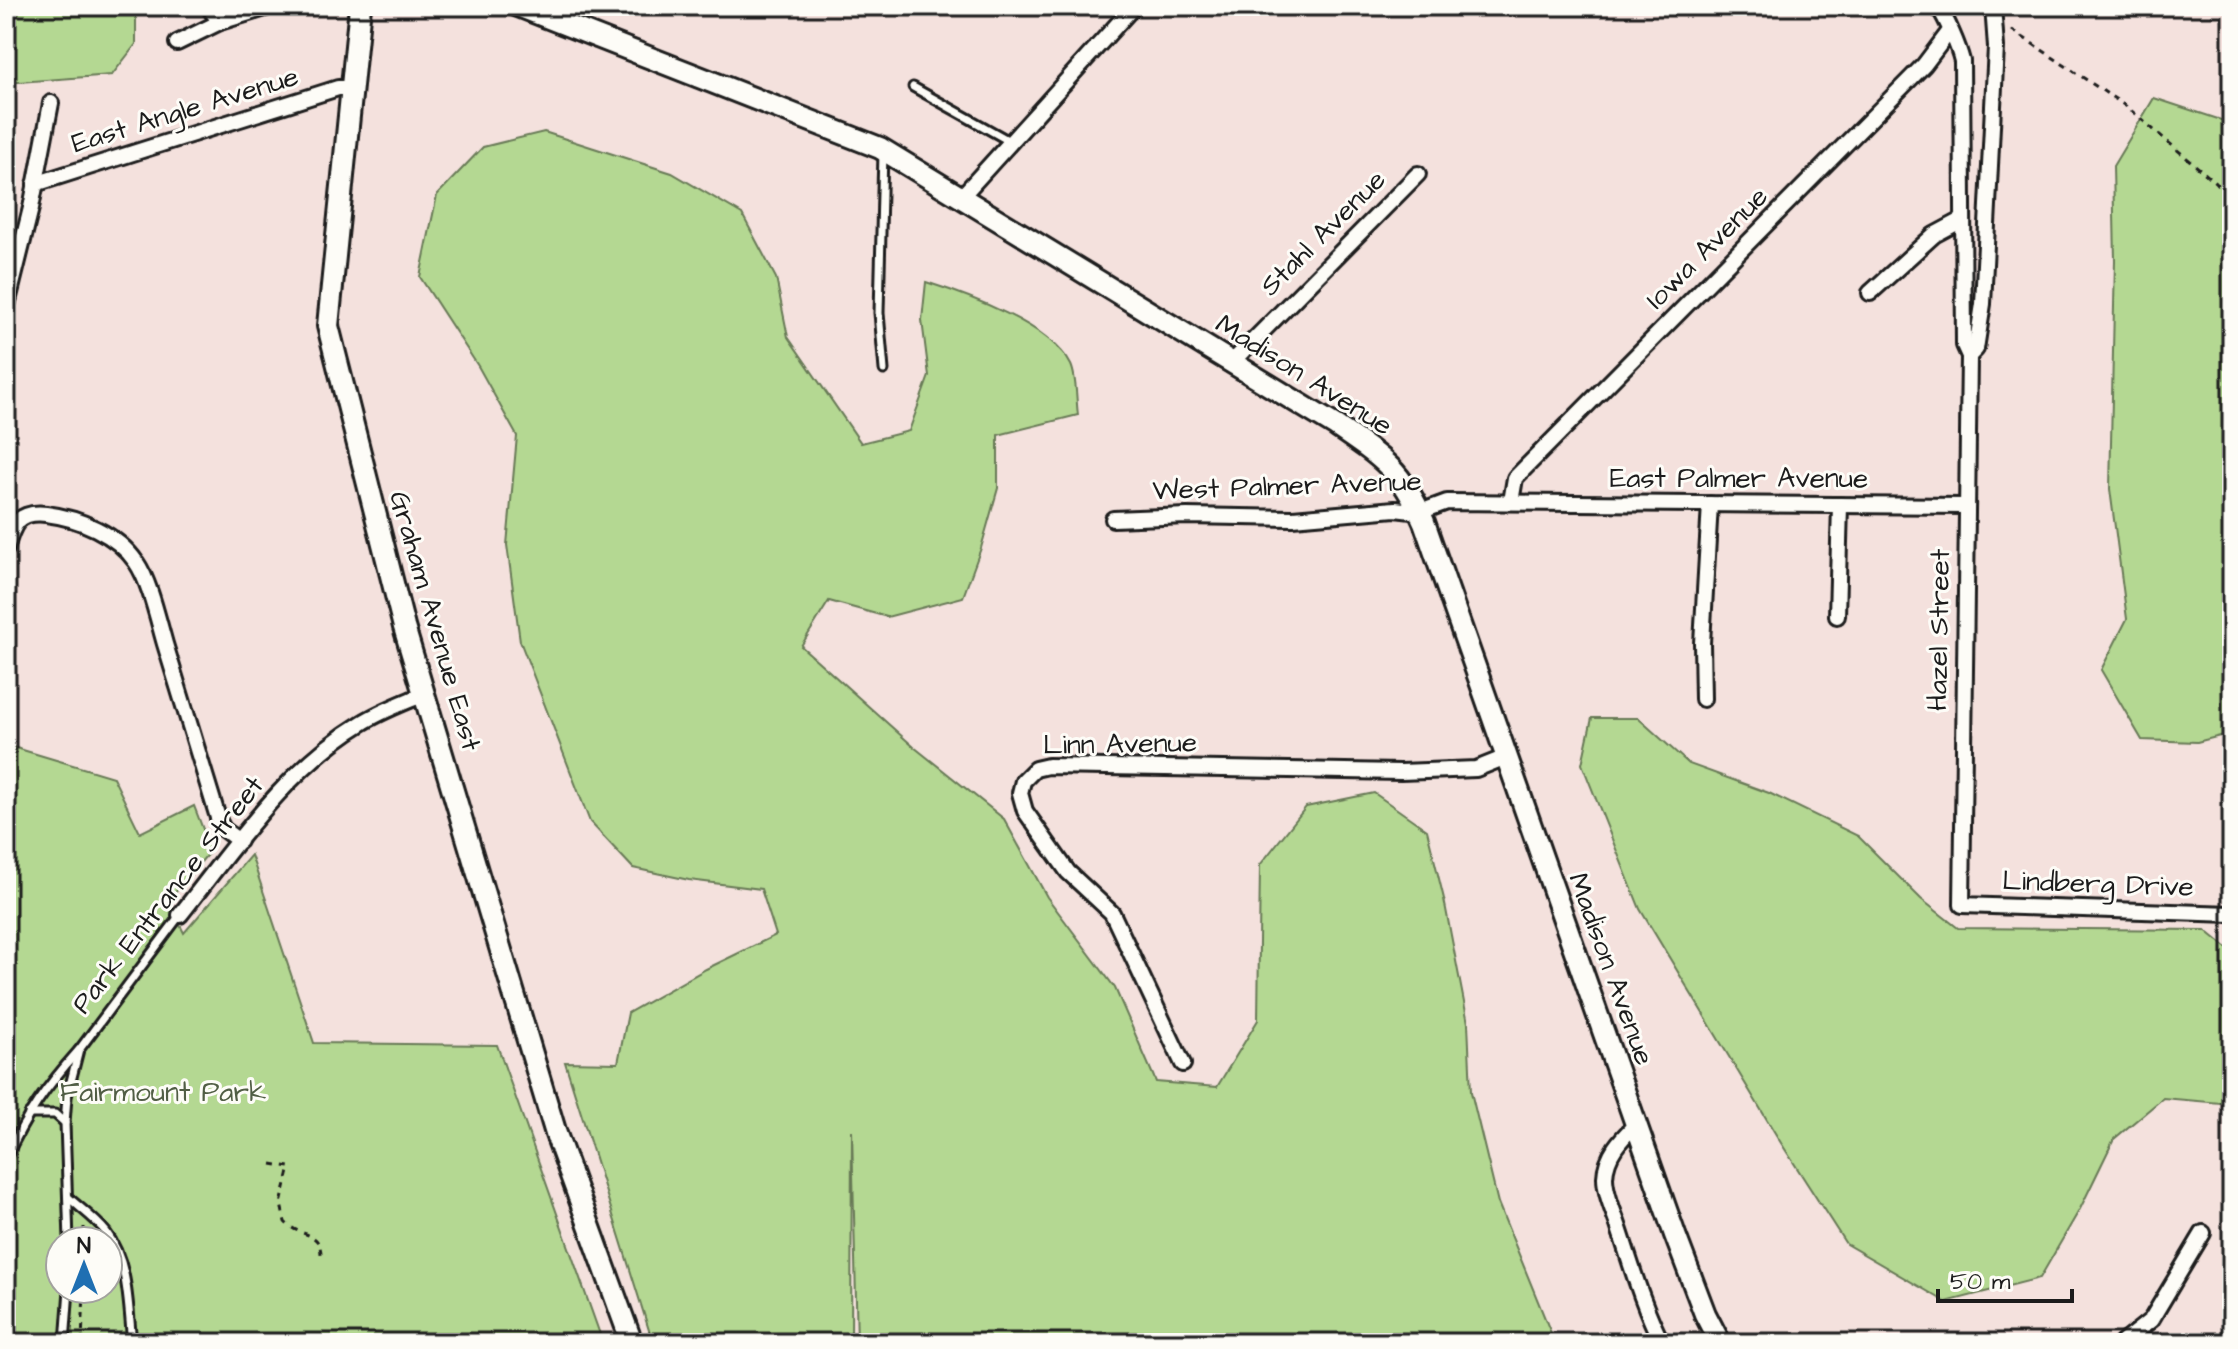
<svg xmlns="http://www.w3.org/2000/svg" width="2238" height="1349" font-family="'Architects Daughter',sans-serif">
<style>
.green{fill:#b4d892;stroke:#687a57;stroke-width:2;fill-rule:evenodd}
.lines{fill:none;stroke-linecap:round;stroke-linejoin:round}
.lane-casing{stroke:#1c1c1c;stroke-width:13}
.street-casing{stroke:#1c1c1c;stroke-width:20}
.secondary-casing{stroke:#1c1c1c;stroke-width:26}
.path{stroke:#1c1c1c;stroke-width:3;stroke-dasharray:6 6;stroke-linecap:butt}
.lane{stroke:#fdfcf7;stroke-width:7}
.street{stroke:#fdfcf7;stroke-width:14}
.secondary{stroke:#fdfcf7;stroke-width:20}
.labels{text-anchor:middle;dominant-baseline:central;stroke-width:6;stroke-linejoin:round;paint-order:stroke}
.street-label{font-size:28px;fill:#1c1c1c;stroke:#fdfcf7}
.park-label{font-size:28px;fill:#515e45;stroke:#fdfcf7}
</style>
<rect width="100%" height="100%" fill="#f4e1dd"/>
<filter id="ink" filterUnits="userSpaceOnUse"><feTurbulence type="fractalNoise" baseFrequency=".0125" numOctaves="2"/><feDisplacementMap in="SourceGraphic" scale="16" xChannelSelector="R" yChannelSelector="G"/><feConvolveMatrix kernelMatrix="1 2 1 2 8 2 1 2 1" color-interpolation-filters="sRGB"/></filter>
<g filter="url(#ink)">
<!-- green -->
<g class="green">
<path d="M6,6H136V44L112,75L6,83Z"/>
<path d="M2154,98L2221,120L2232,121V733L2197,742L2142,740L2101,670L2127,619L2110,489L2115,260L2113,166Z"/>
<path d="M544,132L672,173L742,214L776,278L788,337L861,443L909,431L929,376L922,320L926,282C967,295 1051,325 1071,365C1077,378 1076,401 1078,415L998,435V488L981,548L963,597L887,617L829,601L801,646L914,747L1004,819L1047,897L1115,988L1156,1082L1217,1087L1258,1020L1260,865L1306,807L1374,793L1427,830L1444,899L1468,1023L1471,1092L1498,1203L1555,1343H857L852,1130L851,1343H653L565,1062L618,1063L628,1013L706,969L776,935L761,889L689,880L633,868L590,822L520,641L507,545L517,436L478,366L420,277L437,195L483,147Z"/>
<path d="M1592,718H1638L1689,764L1769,793L1858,836L1921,899L1958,928L2205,930L2232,952V1104L2163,1098L2114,1139L2080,1209L2040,1278L1946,1302L1846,1244L1781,1143L1640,909L1582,764Z"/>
<path d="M6,745L113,777L140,833L194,806L211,850L168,901L184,933L251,855L314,1043L497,1045L603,1343H6ZM60,1241H108V1289H60Z"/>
</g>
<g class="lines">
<defs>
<g id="lane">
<path d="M913,87L1011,142"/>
<path d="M883,152L879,313L884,370"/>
<path d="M29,1114H55L65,1123"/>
<path d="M6,1159C26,1115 46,1087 78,1051"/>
<path d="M68,1197C80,1208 96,1219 106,1232C129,1262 128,1306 132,1343"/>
<path d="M69,1241L65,1123L67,1097L79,1050L180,915"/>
<path d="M65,1343L69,1289"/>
</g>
<g id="street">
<path d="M208,6L220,22"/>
<path d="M1938,6C1947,20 1958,45 1962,61L1964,345L1969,356"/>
<path d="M1993,6L1996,47L1983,304L1976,349L1969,356L1962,905L2232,914"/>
<path d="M177,43L220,22L272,6"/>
<path d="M35,184L338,88H351"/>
<path d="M962,196L1134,6"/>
<path d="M1870,293L1934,235L1962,220"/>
<path d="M6,309L31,208L51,103"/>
<path d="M1232,362L1418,174"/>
<path d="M1511,502L1515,478L1924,65L1949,32"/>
<path d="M1113,519L1187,516L1293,518L1395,509L1420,512L1447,502L1967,506"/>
<path d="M6,549C13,524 18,511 46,514C79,518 117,534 136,562C150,582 158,620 165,644C183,703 201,762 219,821L223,829L239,841"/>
<path d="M1837,616L1840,505"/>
<path d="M1703,699L1702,643L1710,504"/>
<path d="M180,915C234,847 286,769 362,723C381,711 403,703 424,694"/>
<path d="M1183,1064L1112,913L1068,872L1025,811L1020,793L1023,781L1035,769L1048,766L1401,772L1476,769L1506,757"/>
<path d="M1636,1124C1621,1139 1606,1154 1605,1177C1605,1193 1613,1210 1618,1225C1631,1264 1643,1307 1662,1343"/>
<path d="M2122,1343L2151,1320L2203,1233"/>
</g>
<g id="secondary">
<path d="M360,6L328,326L404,627L424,694L556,1134L632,1343"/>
<path d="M518,6L880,148L1336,426C1381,457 1402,470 1424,522L1675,1235L1705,1314L1720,1343"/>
</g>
</defs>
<!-- lane casing -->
<use href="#lane" class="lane-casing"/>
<!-- street casing -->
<use href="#street" class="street-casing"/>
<!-- secondary casing -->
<use href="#secondary" class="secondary-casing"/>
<!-- path -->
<g class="path">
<path d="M2012,30L2127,107L2215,182L2232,201"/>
<path d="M272,1164L290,1167L281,1204L285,1222C300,1238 320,1230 321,1254"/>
<path d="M84,1227V1241"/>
<path d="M82,1343L84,1289"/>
</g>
<!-- lane -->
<use href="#lane" class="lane"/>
<!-- street -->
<use href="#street" class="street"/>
<!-- secondary -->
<use href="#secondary" class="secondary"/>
</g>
</g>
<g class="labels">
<!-- street labels -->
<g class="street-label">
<text transform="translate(185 110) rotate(-17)">East Angle Avenue</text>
<text transform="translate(1323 233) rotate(-45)">Stahl Avenue</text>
<text transform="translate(1707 248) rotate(-45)">Iowa Avenue</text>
<text transform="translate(1304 375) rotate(32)">Madison Avenue</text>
<text x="1739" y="478">East Palmer Avenue</text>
<text transform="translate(1287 486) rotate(-2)">West Palmer Avenue</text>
<text transform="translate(435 621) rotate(74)">Graham Avenue East</text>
<text transform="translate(1939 630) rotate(-89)">Hazel Street</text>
<text transform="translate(1120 744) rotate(-1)">Linn Avenue</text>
<text transform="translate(2098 884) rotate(2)">Lindberg Drive</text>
<text transform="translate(168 895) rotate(-52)">Park Entrance Street</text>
<text transform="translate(1611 969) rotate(70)">Madison Avenue</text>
</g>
<!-- park labels -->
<g class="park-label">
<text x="163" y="1092">Fairmount Park</text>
</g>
</g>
<!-- margin -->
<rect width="2238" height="1349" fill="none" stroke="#fdfcf7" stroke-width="32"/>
<rect x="16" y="16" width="2206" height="1317" fill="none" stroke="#1c1c1c" stroke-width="3" filter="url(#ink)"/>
<!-- north arrow -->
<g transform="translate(84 1265)"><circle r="38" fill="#fdfcf7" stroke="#a3a29f" stroke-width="2"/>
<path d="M0-6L14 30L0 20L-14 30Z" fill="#1f6fb2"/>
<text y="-12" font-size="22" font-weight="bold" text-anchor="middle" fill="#1c1c1c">N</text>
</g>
<!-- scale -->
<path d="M1938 1289v12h134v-12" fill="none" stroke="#1c1c1c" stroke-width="4"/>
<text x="1950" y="1289" font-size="24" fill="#1c1c1c" stroke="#fdfcf7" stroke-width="6" paint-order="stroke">50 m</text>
</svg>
